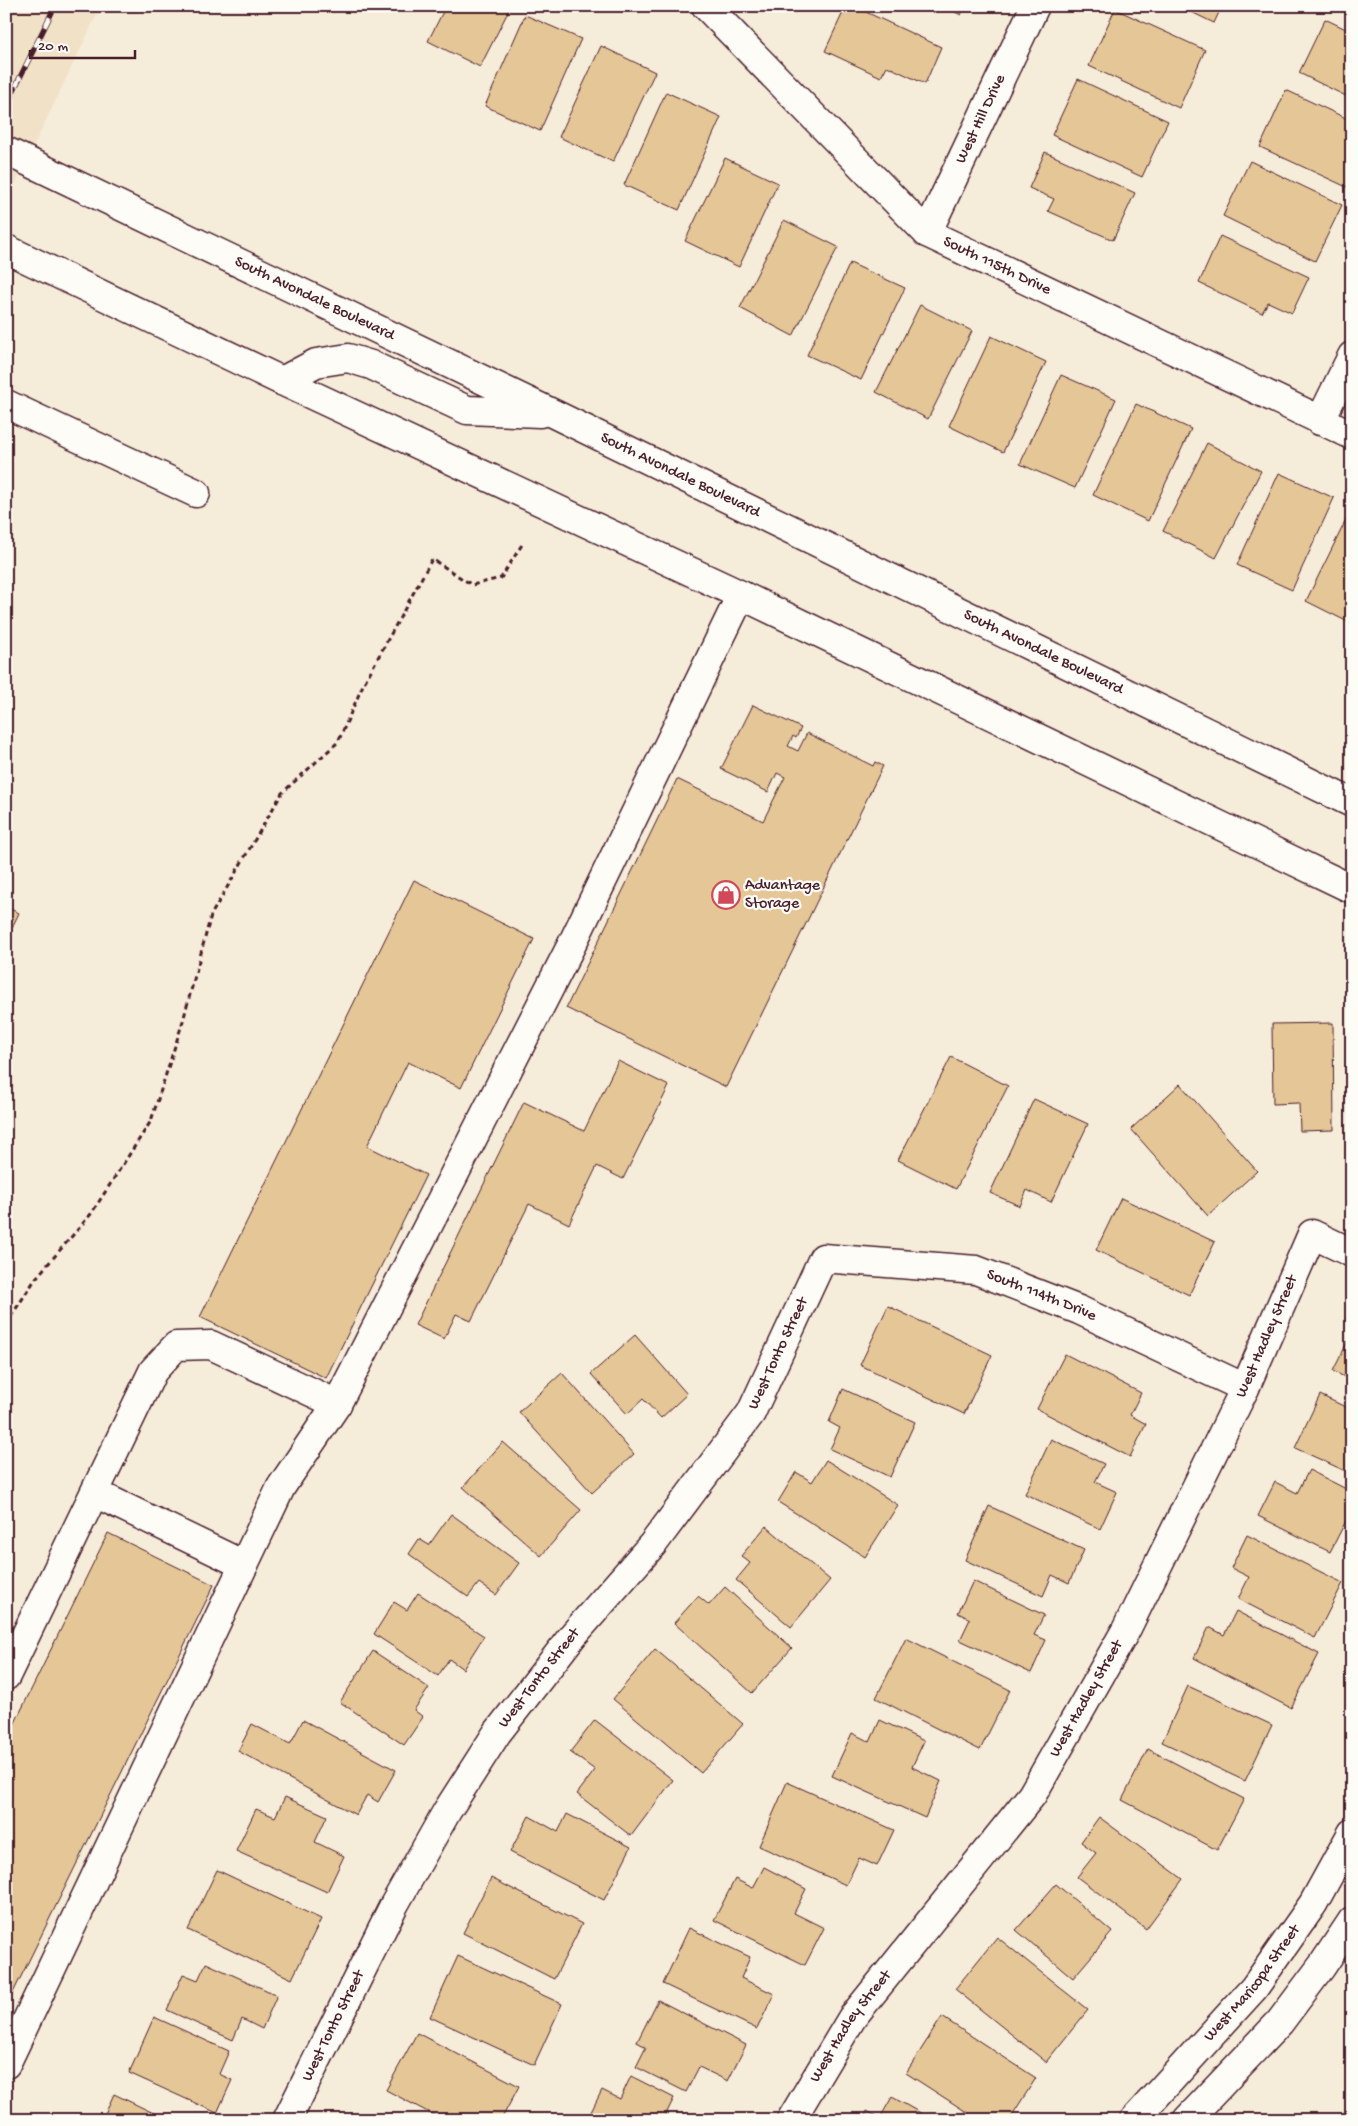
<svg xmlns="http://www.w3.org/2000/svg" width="1358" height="2126" font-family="'Gochi Hand',sans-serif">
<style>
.built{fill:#f1e1c6}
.building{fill:#e4c697;stroke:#4a1f2b}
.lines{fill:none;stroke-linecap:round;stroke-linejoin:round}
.minor-casing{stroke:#4a1f2b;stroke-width:31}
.major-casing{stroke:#4a1f2b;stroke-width:31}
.path{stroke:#4a1f2b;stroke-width:3;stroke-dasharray:5 4;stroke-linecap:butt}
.minor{stroke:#fdfcf7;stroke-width:28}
.major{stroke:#fdfcf7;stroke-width:28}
.rail-casing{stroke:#4a1f2b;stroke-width:5.5}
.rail{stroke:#fdfcf7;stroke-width:4;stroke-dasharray:11;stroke-linecap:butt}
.labels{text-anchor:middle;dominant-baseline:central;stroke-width:4.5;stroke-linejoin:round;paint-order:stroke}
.street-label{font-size:16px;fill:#4a1f2b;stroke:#fdfcf7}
.poi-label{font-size:16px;fill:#4a1f2b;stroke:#fdfcf7;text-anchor:start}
</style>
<rect width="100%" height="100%" fill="#f6ecda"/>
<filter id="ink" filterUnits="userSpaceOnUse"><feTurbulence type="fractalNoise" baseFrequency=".02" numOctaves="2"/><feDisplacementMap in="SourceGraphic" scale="10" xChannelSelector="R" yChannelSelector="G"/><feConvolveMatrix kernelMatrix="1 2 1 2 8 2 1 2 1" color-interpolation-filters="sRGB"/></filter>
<g filter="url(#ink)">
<!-- built -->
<path class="built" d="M8,6H101L6,203V10Z"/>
<!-- building -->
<g class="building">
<path d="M446,6H511L480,67L428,41Z"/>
<path d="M846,6H853L941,47L925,84L887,66L881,77L825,51Z"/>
<path d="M943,6H965L961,15Z"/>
<path d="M1179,6H1222L1214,23Z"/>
<path d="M1352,6V14L1336,7V6Z"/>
<path d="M1115,9L1205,50L1179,108L1089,66Z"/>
<path d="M525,15L581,39L540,131L485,106Z"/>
<path d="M1325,19L1352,32V99L1299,73Z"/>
<path d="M601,46L655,72L613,162L559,137Z"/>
<path d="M1078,79L1168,121L1142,177L1052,135Z"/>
<path d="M1286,90L1352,121L1351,189L1260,147Z"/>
<path d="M666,92L721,117L679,210L624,185Z"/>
<path d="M1045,152L1135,193L1113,240L1048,211L1054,199L1029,188Z"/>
<path d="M725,158L778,183L739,267L685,241Z"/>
<path d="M1250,161L1342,205L1315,261L1223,216Z"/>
<path d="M784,220L838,247L793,336L740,308Z"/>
<path d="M1220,236L1309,277L1292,313L1268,302L1262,313L1199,283Z"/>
<path d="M850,263L905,288L861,380L807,355Z"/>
<path d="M920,305L972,331L928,419L876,392Z"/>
<path d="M991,336L1046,362L1003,452L949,426Z"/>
<path d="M1061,375L1116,399L1075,488L1020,464Z"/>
<path d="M1136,404L1191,429L1148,521L1093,495Z"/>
<path d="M1207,443L1261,471L1216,558L1163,531Z"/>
<path d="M1279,473L1334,498L1292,590L1237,565Z"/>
<path d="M1350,512L1352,513V624L1306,601Z"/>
<path d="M753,705L801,728L796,738L793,736L788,746L798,751L807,733L873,766L875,762L883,766L726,1087L566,1008L677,779L763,821L785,777L777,773L768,792L721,769Z"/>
<path d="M414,880L534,939L461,1088L408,1062L367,1146L426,1175L326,1378L200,1317Z"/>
<path d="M6,907L19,913L6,940Z"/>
<path d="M1333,1023L1334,1130L1300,1131L1299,1103L1273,1104L1272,1024Z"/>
<path d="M951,1057L1008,1086L956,1189L898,1160Z"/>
<path d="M618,1061L669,1086L623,1179L597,1166L569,1224L529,1204L471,1321L456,1314L444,1339L415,1325L524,1102L584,1131Z"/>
<path d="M1180,1084L1257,1171L1208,1216L1131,1129Z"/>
<path d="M1034,1099L1088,1124L1051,1202L1027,1190L1020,1206L990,1193Z"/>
<path d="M1121,1198L1215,1242L1189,1295L1096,1250Z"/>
<path d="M888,1306L992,1355L964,1414L860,1365Z"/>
<path d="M635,1335L687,1394L661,1418L643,1399L627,1414L591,1374Z"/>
<path d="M1348,1341L1352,1343V1381L1333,1371Z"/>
<path d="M1065,1354L1141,1393L1130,1415L1146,1424L1130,1457L1037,1409Z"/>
<path d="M562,1373L634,1454L592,1493L519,1412Z"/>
<path d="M843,1389L915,1422L890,1477L830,1449L840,1428L829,1422Z"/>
<path d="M1320,1395L1352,1410V1474L1295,1448Z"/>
<path d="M1051,1439L1104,1464L1095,1482L1117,1492L1100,1529L1025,1494Z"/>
<path d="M503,1442L581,1510L541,1556L463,1487Z"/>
<path d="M826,1460L898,1505L865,1557L778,1502L796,1472L812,1482Z"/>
<path d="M1309,1470L1352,1492V1509L1330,1552L1258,1516L1275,1482L1297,1493Z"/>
<path d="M989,1506L1084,1550L1069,1583L1052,1575L1043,1596L965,1560Z"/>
<path d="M451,1514L519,1563L496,1595L479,1583L468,1597L409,1554L419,1539L429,1545Z"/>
<path d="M766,1526L830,1580L791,1627L736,1580L750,1563L741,1556Z"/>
<path d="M108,1533L214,1585L6,2007V1741Z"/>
<path d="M1247,1535L1343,1583L1315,1638L1238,1599L1249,1577L1231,1568Z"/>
<path d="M973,1581L1044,1615L1034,1635L1046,1640L1031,1673L960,1640L970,1619L958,1613Z"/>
<path d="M725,1587L792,1648L752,1693L674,1623L698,1596L709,1605Z"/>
<path d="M418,1593L484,1636L463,1669L449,1659L438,1676L374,1634L394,1602L407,1610Z"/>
<path d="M1236,1611L1319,1654L1291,1708L1194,1658L1209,1627L1224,1635Z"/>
<path d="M906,1638L1010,1690L980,1750L876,1698Z"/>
<path d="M655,1649L743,1724L701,1773L613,1699Z"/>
<path d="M373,1651L429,1688L414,1710L423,1717L404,1745L340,1702Z"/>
<path d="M1188,1686L1272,1725L1245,1781L1162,1742Z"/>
<path d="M303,1720L396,1770L378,1802L367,1795L356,1815L238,1751L252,1724L290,1744Z"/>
<path d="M595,1720L673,1780L631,1836L577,1794L595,1770L570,1752Z"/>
<path d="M880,1720L924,1741L912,1767L941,1781L925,1818L832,1776L852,1733L870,1742Z"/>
<path d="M1148,1749L1244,1799L1217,1850L1122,1800Z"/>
<path d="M787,1782L894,1830L877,1866L859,1858L846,1885L759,1846Z"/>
<path d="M285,1797L327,1816L315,1842L344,1856L327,1892L236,1851L256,1809L275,1817Z"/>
<path d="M567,1814L631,1847L604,1900L510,1852L529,1816L558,1832Z"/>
<path d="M1099,1817L1183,1879L1146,1929L1077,1877L1096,1853L1081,1842Z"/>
<path d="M764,1867L806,1889L794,1913L824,1928L805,1965L714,1920L735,1879L753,1888Z"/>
<path d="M217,1870L321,1919L292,1979L188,1930Z"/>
<path d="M491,1878L582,1924L554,1979L463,1933Z"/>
<path d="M1056,1884L1112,1932L1073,1978L1016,1930Z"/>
<path d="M689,1928L750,1957L741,1978L774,1994L757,2029L663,1984Z"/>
<path d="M997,1937L1088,2010L1046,2062L955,1989Z"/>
<path d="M458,1956L562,2004L534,2065L430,2017Z"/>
<path d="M206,1963L277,1995L262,2029L242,2019L233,2040L167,2010L183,1974L198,1980Z"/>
<path d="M658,2000L746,2045L728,2081L699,2067L686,2092L636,2067L646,2047L637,2042Z"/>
<path d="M154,2017L229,2051L219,2074L232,2080L217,2113L129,2073Z"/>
<path d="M942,2017L1036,2078L1009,2120H979L906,2073Z"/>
<path d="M417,2033L519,2086L501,2120H443L386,2090Z"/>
<path d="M631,2076L674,2098L663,2120H587L602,2090L620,2099Z"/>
<path d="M114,2094L168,2120H102Z"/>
<path d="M892,2097L933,2120H863L867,2111L880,2118Z"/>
</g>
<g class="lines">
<defs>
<g id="minor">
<path id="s1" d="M706,6L927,233L1352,435"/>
<path id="s2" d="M927,233L1035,6"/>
<path d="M6,404L196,493"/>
<path d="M1320,421L1352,356"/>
<path d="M95,1493L244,1565"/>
<path d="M6,1676L153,1371L176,1346L211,1345L337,1404"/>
<path d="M6,2064L281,1487L337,1404L572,944L741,595"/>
<path id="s3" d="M287,2120L394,1905L447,1811L497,1733L574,1634L653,1544L751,1413L823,1258L976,1270L1079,1310L1245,1388"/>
<path id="s4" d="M791,2120L852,2018L1032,1795L1126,1630L1245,1388L1312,1234L1352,1253"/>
<path id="s5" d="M1134,2120L1254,1988L1313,1904L1352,1833"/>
<path d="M1187,2120L1280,2022L1322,1966L1352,1921"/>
</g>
<g id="major">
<path id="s6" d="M6,151L552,413L1352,803"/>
<path d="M6,249L282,381L741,595L1352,889"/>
<path d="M282,381L316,363L348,358L371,365L467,410L540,413"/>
</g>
</defs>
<!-- minor casing -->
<use href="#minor" class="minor-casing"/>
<!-- major casing -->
<use href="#major" class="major-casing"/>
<!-- path -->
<path class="path" d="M6,1324L36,1278L91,1214L151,1121L183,1021L211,915L282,793L338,742L363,685L432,559L472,585L501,578L523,543"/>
<!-- minor -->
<use href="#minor" class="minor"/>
<!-- major -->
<use href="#major" class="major"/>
<defs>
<path id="rail" d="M6,106L55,6"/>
</defs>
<!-- rail casing -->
<use href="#rail" class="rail-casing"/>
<!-- rail -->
<use href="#rail" class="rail"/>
</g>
</g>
<!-- icons -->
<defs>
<symbol id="shop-ring" viewBox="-11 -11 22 22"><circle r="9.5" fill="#fdfcf7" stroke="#d1495b" stroke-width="1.5"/><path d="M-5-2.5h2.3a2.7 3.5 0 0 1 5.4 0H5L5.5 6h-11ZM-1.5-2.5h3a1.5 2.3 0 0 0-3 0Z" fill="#d1495b"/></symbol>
</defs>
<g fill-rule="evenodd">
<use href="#shop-ring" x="710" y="879" width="32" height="32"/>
</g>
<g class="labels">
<!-- street labels -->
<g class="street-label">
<text stroke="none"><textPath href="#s2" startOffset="126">West Hill Drive</textPath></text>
<text stroke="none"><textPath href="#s1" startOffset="394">South 115th Drive</textPath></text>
<text stroke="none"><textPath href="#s6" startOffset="342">South Avondale Boulevard</textPath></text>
<text stroke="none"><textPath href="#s6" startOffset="748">South Avondale Boulevard</textPath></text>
<text stroke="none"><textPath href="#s6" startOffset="1152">South Avondale Boulevard</textPath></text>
<text stroke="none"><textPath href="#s3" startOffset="1244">South 114th Drive</textPath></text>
<text stroke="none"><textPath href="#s4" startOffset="921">West Hadley Street</textPath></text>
<text stroke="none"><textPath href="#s3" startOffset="915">West Tonto Street</textPath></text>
<text stroke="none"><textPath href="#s3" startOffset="510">West Tonto Street</textPath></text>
<text stroke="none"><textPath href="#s4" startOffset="516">West Hadley Street</textPath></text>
<text stroke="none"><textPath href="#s5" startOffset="181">West Maricopa Street</textPath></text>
<text stroke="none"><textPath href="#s3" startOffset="105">West Tonto Street</textPath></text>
<text stroke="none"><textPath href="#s4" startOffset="111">West Hadley Street</textPath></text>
</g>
<!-- poi labels -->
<g class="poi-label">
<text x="745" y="886">Advantage<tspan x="745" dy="18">Storage</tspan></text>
</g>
</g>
<!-- margin -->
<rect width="1358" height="2126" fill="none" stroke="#fdfcf7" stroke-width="25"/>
<rect x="12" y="12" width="1333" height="2101" fill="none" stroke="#4a1f2b" stroke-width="2" filter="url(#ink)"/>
<!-- scale -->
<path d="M30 50v8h105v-8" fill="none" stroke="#4a1f2b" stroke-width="2.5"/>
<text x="38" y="50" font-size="15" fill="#4a1f2b" stroke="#fdfcf7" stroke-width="4" paint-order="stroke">20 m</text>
</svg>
